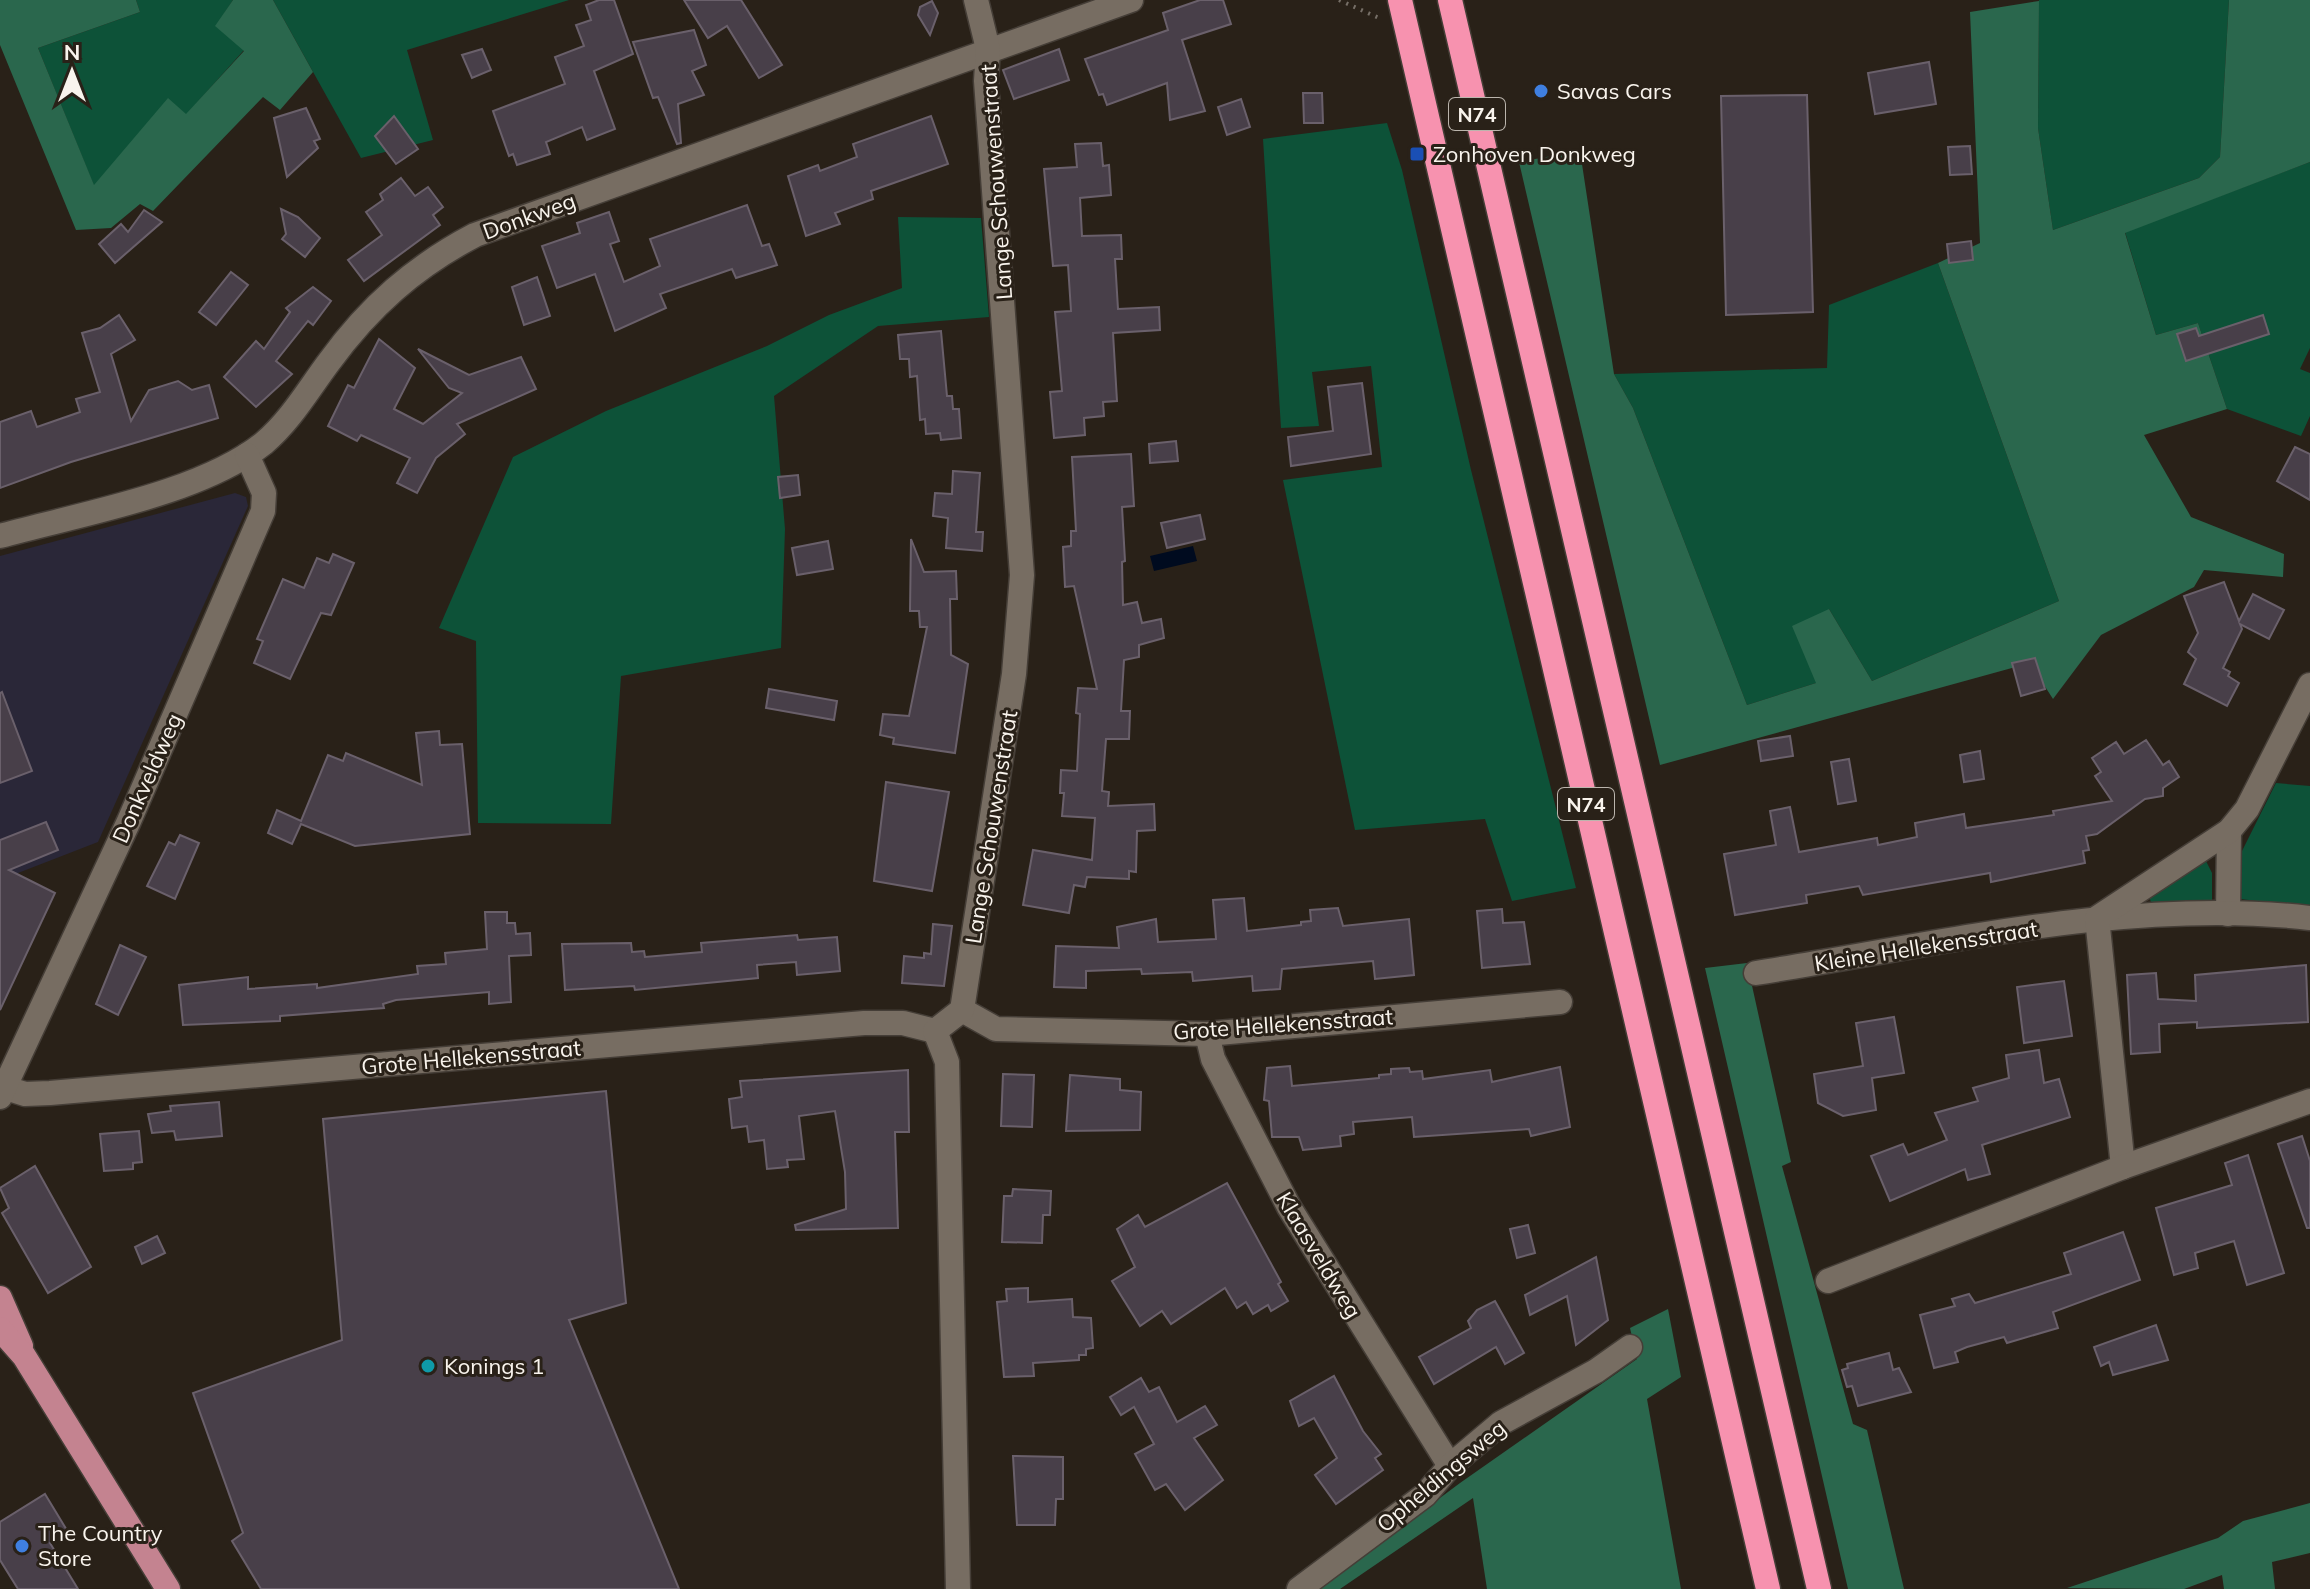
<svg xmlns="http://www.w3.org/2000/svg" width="2310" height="1589" font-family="Mulish,sans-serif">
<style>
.commercial{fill:#2a2738}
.green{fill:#0d5238}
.forest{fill:#2a674d}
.water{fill:#000b1f}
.building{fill:#483f49;stroke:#6a606b;stroke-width:2}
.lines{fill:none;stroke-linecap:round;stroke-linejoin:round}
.street-casing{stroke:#453e37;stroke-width:27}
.primary-casing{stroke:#453e37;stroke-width:27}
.highway-casing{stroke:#453e37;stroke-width:27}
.path{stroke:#766f67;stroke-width:4;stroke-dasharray:2 6;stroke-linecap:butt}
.street{stroke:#776d62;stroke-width:24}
.primary{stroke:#c48390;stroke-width:24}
.highway{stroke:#f792af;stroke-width:24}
.shop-dot{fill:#3f7fe0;stroke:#292118;stroke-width:3}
.transit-dot{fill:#1a4fb4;stroke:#292118;stroke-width:3}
.culture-dot{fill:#0f9aa8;stroke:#292118;stroke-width:3}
.labels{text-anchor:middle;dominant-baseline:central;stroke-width:6;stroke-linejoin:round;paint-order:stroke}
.shield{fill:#292118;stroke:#bbb5ad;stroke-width:2}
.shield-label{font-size:20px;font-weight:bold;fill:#f9f4ed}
.poi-label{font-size:22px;fill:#f9f4ed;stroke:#292118;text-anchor:start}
.street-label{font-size:22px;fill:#f9f4ed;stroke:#292118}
</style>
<rect width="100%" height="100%" fill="#292118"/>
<!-- commercial -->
<path class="commercial" d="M235,493L246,497L248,506L98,842L0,880V556Z"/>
<!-- green -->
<g class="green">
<path d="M136,0H233L216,26L244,50L186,115L168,99L94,186L38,48L140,12Z"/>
<path d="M273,0H569L407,50L433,140L361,158Z"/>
<path d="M2039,0H2229L2220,157L2199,178L2053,230L2038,128Z"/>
<path d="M1387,123L1402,170L1471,470L1576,888L1512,901L1485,819L1355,830L1283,480L1382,467L1371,366L1312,372L1319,426L1281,428L1263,139Z"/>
<path d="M2310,162V348L2300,369L2310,373V416L2301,436L2227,409L2198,323L2156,335L2125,232Z"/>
<path d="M898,217L981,218L989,317L878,326L774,396L785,529L781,648L621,676L611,824L478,823L476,641L439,628L513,457L606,411L767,346L829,315L902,288Z"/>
<path d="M1938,263L2059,601L1872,681L1829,609L1816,683L1747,705L1633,408L1614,374L1827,368L1829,305Z"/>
<path d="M2276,783L2310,786V907L2240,899L2234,867Z"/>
<path d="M2199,860L2206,861L2212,873V900L2153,907L2149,897Z"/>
</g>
<!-- forest -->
<g class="forest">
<path d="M0,0H136L140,12L38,48L94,185L168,98L186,114L244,51L215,26L233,0H273L313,72L280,110L263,97L153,211L140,204L111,228L76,230L0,45Z"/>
<path d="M2229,0H2310V162L2125,233L2156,335L2198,323L2227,409L2144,435L2191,517L2284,554L2283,577L2204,570L2194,587L2101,635L2053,699L2030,663L1660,765L1519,162L1580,151L1614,374L1633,408L1747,705L1816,683L1792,626L1829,609L1872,681L2059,601L1938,263L1980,243L1970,12L2039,1L2038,128L2053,230L2199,178L2220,157Z"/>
<path d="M1747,963L1791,1162L1782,1166L1853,1424L1867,1430L1904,1589H1848L1705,968Z"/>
<path d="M1668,1309L1681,1377L1647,1399L1681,1589H1487L1473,1498L1340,1589H1318L1460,1483L1637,1359L1630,1328Z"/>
<path d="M2310,1503V1553L2272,1562L2275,1589H2224L2222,1575L2184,1589L2067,1588L2218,1538L2243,1521Z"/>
</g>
<!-- water -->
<path class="water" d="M1193,546L1197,561L1154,571L1150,556Z"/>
<!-- building -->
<g class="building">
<path d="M599,0H614L633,54L594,71L615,129L587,140L582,127L546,142L550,154L517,165L513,154L509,156L493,111L565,84L555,57L584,46L576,25L591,20L586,5Z"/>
<path d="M684,0H741L782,65L759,78L727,26L708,38Z"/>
<path d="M1200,0H1223L1231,24L1182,40L1205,111L1170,120L1167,83L1107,105L1103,94L1099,95L1085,59L1168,30L1163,13Z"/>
<path d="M932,1L938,13L930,35L918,15L920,7Z"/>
<path d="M694,30L706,65L692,71L704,95L678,104L681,143L677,144L658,97L653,98L633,42Z"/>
<path d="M482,49L491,70L472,78L462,55Z"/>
<path d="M1059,49L1069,80L1014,99L1003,70Z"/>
<path d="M1929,62L1936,104L1875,114L1868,73Z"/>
<path d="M1303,93H1322L1323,123H1304Z"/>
<path d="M1807,95L1813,312L1726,315L1721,96Z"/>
<path d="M1241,99L1250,127L1227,135L1218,107Z"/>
<path d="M306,108L320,139L314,141L318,148L287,177L274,118Z"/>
<path d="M394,116L418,149L396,164L375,136Z"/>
<path d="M931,116L948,164L871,191L873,199L835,213L840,224L806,236L788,176L818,165L820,171L857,157L853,144Z"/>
<path d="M1101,143L1103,166L1109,165L1111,195L1080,198L1082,236L1121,235L1122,259H1115L1118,309L1159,307L1160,330L1113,333L1117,401L1103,402L1104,416L1084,418L1085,435L1054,438L1050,392L1062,391L1055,312L1071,311L1068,265L1053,266L1044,169L1077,167L1075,144Z"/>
<path d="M1970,146L1972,174L1950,175L1948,147Z"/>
<path d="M401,178L415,196L428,187L443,207L433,215L440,225L364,281L348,260L382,235L366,212L383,200L380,194Z"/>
<path d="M747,205L762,246L769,244L777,265L736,278L732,269L660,294L666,308L615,331L595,274L557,288L542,246L580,233L577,223L609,212L619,241L610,244L624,282L660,266L650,239Z"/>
<path d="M281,209L298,217L320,238L305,257L282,239L286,234Z"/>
<path d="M144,210L162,222L115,263L99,244L121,224L128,232Z"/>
<path d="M1971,241L1973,260L1949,263L1947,244Z"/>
<path d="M231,272L248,285L216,325L199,312Z"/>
<path d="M537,277L550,316L524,325L512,287Z"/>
<path d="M313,287L331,301L313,325L308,321L276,361L292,374L256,407L224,377L256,341L264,349L290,312L286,308Z"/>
<path d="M119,315L135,340L111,354L131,421L149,390L178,381L192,390L209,385L218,418L71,462L0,488V422L31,411L37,427L80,412L76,399L100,392L82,333L100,328Z"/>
<path d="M2263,315L2269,334L2186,361L2177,334L2196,328L2199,336Z"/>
<path d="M941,331L947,396H952L953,409H959L961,438L941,440L940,433L926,434L925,419L920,420L917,376L910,377L909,359H900L898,335Z"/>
<path d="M379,339L415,368L394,409L423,424L462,393L449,388L418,349L469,375L521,357L536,389L457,424L465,434L436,458L417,493L397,483L410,458L361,435L357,441L328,426L348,385L354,388Z"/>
<path d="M1362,383L1371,454L1291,466L1288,437L1333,431L1328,387Z"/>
<path d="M1176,441L1178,461L1150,463L1149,444Z"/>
<path d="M2295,447L2310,454V500L2277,481Z"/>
<path d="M1131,454L1134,506L1122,507L1125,561L1122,562L1123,605L1137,602L1142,623L1161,619L1164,638L1139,645V657L1124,660L1121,711H1130L1129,739H1106L1102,791L1109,792L1108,806L1154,804L1155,830L1137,831L1136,872L1129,871V879L1087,877L1085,887L1074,885L1069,913L1023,905L1033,850L1092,860L1095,818L1062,816L1064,793H1060L1061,770L1077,771L1080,714L1076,713L1078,688L1097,689L1074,586L1065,587L1063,547L1071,546V531H1076L1072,457Z"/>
<path d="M953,471L980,473L976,532H983L982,551L946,548L948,518L933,516L935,493L952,494Z"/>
<path d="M798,475L800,495L780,498L778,477Z"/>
<path d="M1200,515L1205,539L1167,548L1161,523Z"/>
<path d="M911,539L924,572L956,571L957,599H950L951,655L968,664L955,753L893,744L894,738L880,735L883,714L909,716L927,627H920L919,611H910Z"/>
<path d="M828,541L833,569L797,575L792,548Z"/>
<path d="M333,554L354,563L331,615L321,613L290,679L254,663L263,641L257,639L283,579L304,588L317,558L329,563Z"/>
<path d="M2224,582L2239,621L2253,594L2284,610L2269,639L2240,624L2242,629L2223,668L2230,672L2228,676L2239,683L2227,706L2184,684L2196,659L2188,652L2198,633L2184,596Z"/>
<path d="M2035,658L2045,689L2021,696L2012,663Z"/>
<path d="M769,689L837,701L834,720L766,708Z"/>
<path d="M2,692L32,771L0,783V693Z"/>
<path d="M439,731L440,745L462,744L470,834L355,846L301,824L292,844L268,833L277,810L301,821L328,755L343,761L346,753L422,785L416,733Z"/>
<path d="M1790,736L1793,756L1761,761L1758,741Z"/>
<path d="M2146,740L2163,765L2169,761L2179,777L2163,788V796L2145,799L2097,834L2086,836L2089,850L2083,851L2085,863L1991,882L1990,873L1863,895L1859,886L1806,895L1807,903L1735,915L1724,854L1776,845L1770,811L1790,807L1799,852L1877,838L1878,845L1917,837L1915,823L1964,814L1966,828L2054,815L2053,811L2112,801L2095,776L2101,772L2092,758L2116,742L2124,754Z"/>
<path d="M1980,751L1984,779L1964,782L1960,755Z"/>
<path d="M1849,759L1856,801L1838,804L1831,762Z"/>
<path d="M886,782L949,792L932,891L874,881Z"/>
<path d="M46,822L58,850L9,870L55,893L0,1010V840Z"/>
<path d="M180,835L199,843L175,899L147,886L169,842L175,845Z"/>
<path d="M1244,898L1247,931L1301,925V922L1311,921L1310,910L1338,908L1343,926L1409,919L1414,975L1375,979L1373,961L1282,969L1280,989L1253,991L1252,976L1193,981L1192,972L1142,974L1141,969L1086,971V988L1054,987L1056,946L1119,948L1117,927L1156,919L1158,942L1216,939L1213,900Z"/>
<path d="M1502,909L1503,923L1524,922L1530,964L1482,968L1477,911Z"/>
<path d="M485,912H507V923H515L516,934L530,933L531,955L509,956L511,1002L489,1004V992L396,1000L383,1004L384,1008L280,1016V1021L183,1025L179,985L248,977V989L317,984V988L418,974L417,966L446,964L445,953L487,949Z"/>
<path d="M933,924L952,926L944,986L902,983L904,956L924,958V953L931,954Z"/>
<path d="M797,935L798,940L837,937L840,971L797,975L796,962L757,965L758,978L635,990L634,986L565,990L562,944L631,943L632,952L644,951L645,957L702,952L701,943Z"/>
<path d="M120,945L146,957L118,1015L96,1004Z"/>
<path d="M2306,965L2308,1022L2197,1028V1022L2159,1024L2160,1052L2131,1054L2127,975L2156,973L2158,999L2196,1001L2195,975Z"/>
<path d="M2064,981L2072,1036L2024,1043L2017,987Z"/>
<path d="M1894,1017L1904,1073L1872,1078L1876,1110L1843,1116L1818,1103L1814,1074L1863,1066L1856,1023Z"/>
<path d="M2039,1050L2044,1083L2059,1079L2070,1117L1982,1145L1990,1174L1968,1180L1965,1169L1890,1201L1871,1156L1903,1144L1908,1155L1947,1140L1935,1113L1978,1101L1973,1088L2009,1078L2006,1055Z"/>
<path d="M1290,1066L1292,1086L1379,1078V1075L1391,1074V1069L1409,1068L1410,1072L1422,1071L1423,1079L1490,1070L1492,1082L1560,1067L1570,1127L1531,1136L1529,1129L1414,1137L1412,1117L1353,1122L1354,1134L1340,1136L1341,1146L1303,1150L1299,1137H1272L1269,1101L1264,1100L1267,1068Z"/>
<path d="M908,1070L909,1132H895L898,1228L796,1230L795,1225L846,1209L845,1172L835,1111L799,1116L804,1159L787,1160L788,1167L767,1169L764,1140L749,1142L747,1126L732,1128L729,1099L742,1097L740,1081Z"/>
<path d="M1003,1074L1034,1075L1032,1127L1001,1126Z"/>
<path d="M1070,1075L1120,1079V1090L1141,1092L1140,1130L1066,1131Z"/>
<path d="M606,1091L626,1303L569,1320L679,1589H261L232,1541L243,1533L193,1393L342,1340L323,1119Z"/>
<path d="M219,1102L222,1136L176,1140L174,1131L152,1133L148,1114L171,1111L170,1106Z"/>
<path d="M139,1131L142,1162L133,1163V1169L104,1171L100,1134Z"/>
<path d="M2302,1136L2310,1161V1228H2307L2278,1144Z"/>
<path d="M2248,1155L2284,1273L2247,1285L2234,1241L2195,1253L2198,1268L2174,1275L2156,1208L2232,1185L2225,1163Z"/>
<path d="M35,1166L91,1267L48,1293L2,1213L9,1208L0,1188Z"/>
<path d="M1227,1183L1281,1282L1278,1284L1288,1301L1271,1311L1268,1305L1253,1314L1246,1302L1237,1308L1225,1288L1171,1324L1162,1311L1140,1326L1112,1281L1135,1267L1117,1229L1138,1215L1145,1227Z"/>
<path d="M1013,1189L1051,1191L1050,1215H1043L1042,1243L1002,1242L1004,1196H1012Z"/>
<path d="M1528,1225L1535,1253L1517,1258L1510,1229Z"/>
<path d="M2123,1232L2140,1280L2053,1312L2058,1328L2007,1343L2004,1337L1967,1347L1955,1352L1958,1362L1934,1368L1920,1315L1955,1306L1952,1299L1969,1294L1975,1303L2071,1274L2064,1253Z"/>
<path d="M157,1236L165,1253L142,1264L135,1247Z"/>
<path d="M1596,1257L1608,1320L1576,1345L1567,1296L1530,1315L1525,1295Z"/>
<path d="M1028,1288V1302L1072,1299L1073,1317L1091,1318L1093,1348L1086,1349V1355H1079V1360L1033,1363L1034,1376L1004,1377L997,1302L1007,1301L1006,1289Z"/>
<path d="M1495,1301L1524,1353L1505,1364L1496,1347L1434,1384L1419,1357L1471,1328L1468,1321L1477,1310Z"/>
<path d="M2156,1325L2168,1360L2113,1375L2109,1362L2101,1366L2094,1347Z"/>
<path d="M1889,1353L1893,1370L1899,1368L1911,1392L1858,1406L1852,1386L1847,1387L1842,1370L1848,1368L1847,1364Z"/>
<path d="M1334,1376L1363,1431L1381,1454L1375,1458L1383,1470L1336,1504L1315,1475L1337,1458L1314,1418L1299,1426L1290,1401Z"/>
<path d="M1141,1378L1149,1392L1159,1387L1177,1422L1205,1406L1217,1425L1194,1438L1223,1480L1185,1510L1166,1484L1155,1490L1135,1454L1154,1444L1134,1407L1121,1415L1110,1397Z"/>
<path d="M1013,1456L1063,1457V1499H1056L1055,1525H1017Z"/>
<path d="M45,1494L68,1532L50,1543L78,1589H18L0,1560V1522Z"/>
</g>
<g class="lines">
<defs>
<g id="street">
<path d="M0,536C79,514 200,494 264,443C291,420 308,390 329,362C369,307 414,267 475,235L1131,0"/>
<path d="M2228,914L2229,831"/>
<path d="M1756,973C1934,945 2130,897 2310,918"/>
<path d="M962,1010L996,1029L1207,1034L1560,1002"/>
<path d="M1207,1034L1213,1059L1289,1207L1450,1466"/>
<path d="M6,1088L25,1094L50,1093L864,1023H903L935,1031"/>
<path d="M0,1097L129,821L263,511L264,493L247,455"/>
<path d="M2123,1167L2097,918L2229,831L2247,809L2310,685"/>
<path d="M1828,1281L2123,1167L2310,1101"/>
<path d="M958,1589L947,1062L935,1031L962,1010L1014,674L1022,575L986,81L988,49L976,0"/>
<path d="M1299,1589L1425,1495L1450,1466L1501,1423L1596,1371L1630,1347"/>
</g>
<g id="primary">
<path d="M0,1298L21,1346"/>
<path d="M0,1329L24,1356L168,1589"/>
</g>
<g id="highway">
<path d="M1400,0L1768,1589"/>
<path d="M1450,0L1819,1589"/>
</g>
</defs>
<!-- street casing -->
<use href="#street" class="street-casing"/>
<!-- primary casing -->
<use href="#primary" class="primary-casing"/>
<!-- highway casing -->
<use href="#highway" class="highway-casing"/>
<!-- path -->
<path class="path" d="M1339,0L1379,18"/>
<!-- street -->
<use href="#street" class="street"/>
<!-- primary -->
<use href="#primary" class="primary"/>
<!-- highway -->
<use href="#highway" class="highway"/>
</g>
<!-- markers -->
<g class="shop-dot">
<circle cx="1541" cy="91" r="8"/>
<circle cx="22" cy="1546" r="8"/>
</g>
<rect class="transit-dot" x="1409" y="146" width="16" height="16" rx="4"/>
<circle class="culture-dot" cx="428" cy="1366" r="8"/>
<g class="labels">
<!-- shield labels -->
<g class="shield">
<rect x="1449" y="98" width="56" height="32" rx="6"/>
<rect x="1558" y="788" width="56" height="32" rx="6"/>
</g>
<g class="shield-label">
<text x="1477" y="114">N74</text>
<text x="1586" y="804">N74</text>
</g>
<!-- poi labels -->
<g class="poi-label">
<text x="1557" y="91">Savas Cars</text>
<text x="1433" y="154">Zonhoven Donkweg</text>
<text x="444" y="1366">Konings 1</text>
<text x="38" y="1533">The Country<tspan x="38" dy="25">Store</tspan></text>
</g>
<!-- street labels -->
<g class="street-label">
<text transform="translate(996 182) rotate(-94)">Lange Schouwenstraat</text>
<text transform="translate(529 216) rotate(-20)">Donkweg</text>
<text transform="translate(147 778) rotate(-66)">Donkveldweg</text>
<text transform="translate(991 827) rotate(-81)">Lange Schouwenstraat</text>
<text transform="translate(1926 946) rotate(-9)">Kleine Hellekensstraat</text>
<text transform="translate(1283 1024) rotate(-4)">Grote Hellekensstraat</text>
<text transform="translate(471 1057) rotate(-5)">Grote Hellekensstraat</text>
<text transform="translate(1319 1255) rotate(59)">Klaasveldweg</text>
<text transform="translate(1441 1476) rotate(-40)">Opheldingsweg</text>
</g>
</g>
<!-- north arrow -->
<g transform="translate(72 72)" stroke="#292118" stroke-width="6" paint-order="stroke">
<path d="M0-6L14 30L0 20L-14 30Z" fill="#f9f4ed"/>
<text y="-12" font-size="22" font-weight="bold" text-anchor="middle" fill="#f9f4ed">N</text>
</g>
</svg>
